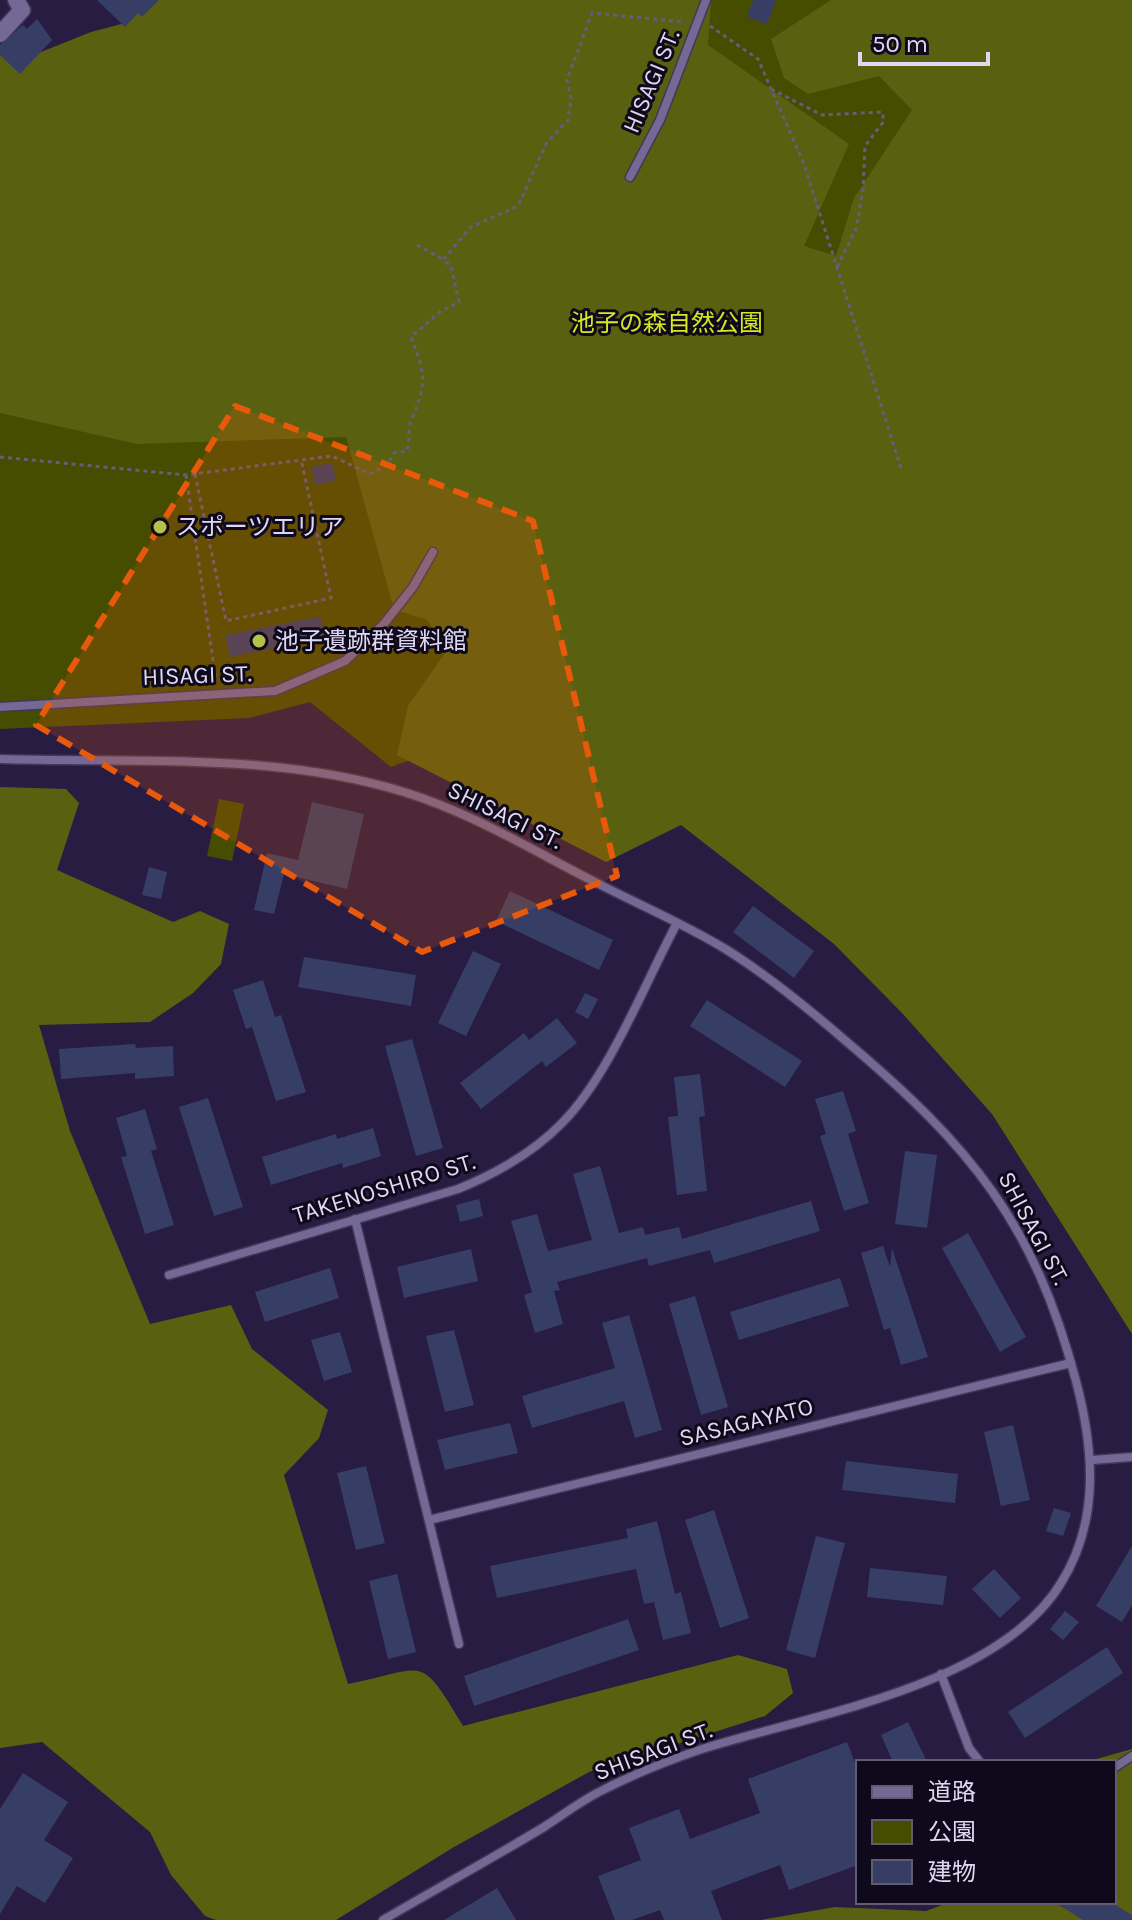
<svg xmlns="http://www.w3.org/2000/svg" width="1132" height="1920" font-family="Karla,'Noto Sans JP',sans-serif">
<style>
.green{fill:#464d00}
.forest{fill:#596110}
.building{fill:#373e66}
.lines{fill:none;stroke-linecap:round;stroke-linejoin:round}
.service-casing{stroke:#423758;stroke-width:11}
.minor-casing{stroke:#423758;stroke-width:19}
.path{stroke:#665c7e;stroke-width:3;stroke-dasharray:4 4;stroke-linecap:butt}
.service{stroke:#746895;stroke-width:8}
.minor{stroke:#746895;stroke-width:16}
.marked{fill:#e8590c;fill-opacity:0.2;stroke:#e8590c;stroke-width:6;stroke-dasharray:16 10;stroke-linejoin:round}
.poi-dot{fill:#b4c24a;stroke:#0f0a1b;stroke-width:3}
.labels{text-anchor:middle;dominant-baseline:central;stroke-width:6;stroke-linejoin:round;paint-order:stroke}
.street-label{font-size:24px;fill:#ded8f2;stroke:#0f0a1b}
.park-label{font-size:24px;fill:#d6e721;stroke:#0f0a1b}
.poi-label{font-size:24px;fill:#ded8f2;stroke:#0f0a1b;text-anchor:start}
</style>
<rect width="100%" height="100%" fill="#281c42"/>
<!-- green -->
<g class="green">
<path d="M497,0H1132L768,629L391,767L310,702L249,718L0,729V403Z"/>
<path d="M219,799L244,804L232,861L207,856Z"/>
</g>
<!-- forest -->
<g class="forest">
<path d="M139,0H711L708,45L849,144L804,246L836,256L854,198L912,110L879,76L808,94L784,78L771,39L831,0H1132V1334L992,1114L903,1014L834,944L681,825L606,862L397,755L408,706L447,650L427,620L394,609L346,437L137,444L0,413V55L11,64L91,32L129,22Z"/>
<path d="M0,787L66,789L79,803L57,870L173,922L200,911L229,924L221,964L193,993L150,1022L39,1025L70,1131L150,1324L231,1305L252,1349L328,1410L319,1438L284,1475L348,1684C427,1669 418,1651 463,1726L738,1655L787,1669L793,1693L765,1716L589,1772L454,1847L336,1920H216L205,1916L171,1875L150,1832L42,1742L0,1748Z"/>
<path d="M1132,1749V1920H761L835,1907L926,1911L950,1902H1114V1762H1086Z"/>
</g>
<!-- building -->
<g class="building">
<path d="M97,0H159L142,17L138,13L125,27Z"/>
<path d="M753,0H776L767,24L747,17Z"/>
<path d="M37,19L52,40L20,74L0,55V45L23,25L27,29Z"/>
<path d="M332,463L336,480L315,485L311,467Z"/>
<path d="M317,617L321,618L325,637L230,657L225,635Z"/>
<path d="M312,802L364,814L347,889L284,874L274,914L254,910L267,853L298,860Z"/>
<path d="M149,867L167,872L161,899L142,895Z"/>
<path d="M510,891L613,940L599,970L496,921Z"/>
<path d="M753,906L814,951L794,978L733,932Z"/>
<path d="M473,951L501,964L466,1036L438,1023Z"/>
<path d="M304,957L416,975L411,1006L298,987Z"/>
<path d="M263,980L275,1017L281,1015L306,1092L276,1101L252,1027L246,1029L233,990Z"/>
<path d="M585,993L598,999L588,1019L575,1012Z"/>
<path d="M707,1000L802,1061L785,1087L690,1026Z"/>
<path d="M557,1018L577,1043L546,1067L542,1061L481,1109L460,1083L524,1033L529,1040Z"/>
<path d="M412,1039L443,1148L416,1156L385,1046Z"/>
<path d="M135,1044L136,1048L173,1046L174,1076L135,1079V1073L61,1079L59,1049Z"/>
<path d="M700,1074L705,1116L699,1117L707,1191L677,1195L668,1117L678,1116L674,1077Z"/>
<path d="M843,1091L856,1131L848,1134L869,1203L844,1211L820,1136L826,1134L815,1099Z"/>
<path d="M208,1098L243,1207L214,1216L179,1107Z"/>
<path d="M145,1109L157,1149L151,1151L174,1225L145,1234L121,1157L127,1156L116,1118Z"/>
<path d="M373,1128L381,1156L343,1168L342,1163L271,1185L262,1157L336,1134L337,1139Z"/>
<path d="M905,1151L937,1155L927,1228L895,1224Z"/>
<path d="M600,1166L619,1233L643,1227L645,1235L679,1227L682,1239L811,1201L820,1231L714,1263L710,1250L649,1266L647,1258L557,1282L560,1290L554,1291L563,1324L535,1333L524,1295L532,1292L511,1221L537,1214L548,1251L592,1240L573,1174Z"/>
<path d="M479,1199L483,1216L460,1222L456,1205Z"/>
<path d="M968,1233L1026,1337L1000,1352L942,1248Z"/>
<path d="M883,1246L890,1267L892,1248L928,1357L901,1365L890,1328L884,1330L861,1253Z"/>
<path d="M471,1249L478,1281L404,1298L397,1267Z"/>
<path d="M330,1268L339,1298L265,1322L255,1292Z"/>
<path d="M840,1278L849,1306L739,1340L730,1312Z"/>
<path d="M695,1296L728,1407L701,1415L669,1304Z"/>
<path d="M629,1315L662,1430L635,1438L624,1401L532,1428L522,1396L615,1368L602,1323Z"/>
<path d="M454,1330L474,1405L445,1412L426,1336Z"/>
<path d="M340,1332L352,1372L324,1381L311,1340Z"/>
<path d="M510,1423L518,1453L445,1470L437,1440Z"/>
<path d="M1013,1425L1030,1500L1001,1506L984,1432Z"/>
<path d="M846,1461L958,1474L955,1503L842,1490Z"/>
<path d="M366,1466L385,1543L356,1550L337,1473Z"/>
<path d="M1054,1508L1071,1513L1063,1536L1046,1531Z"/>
<path d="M714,1510L749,1618L720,1628L685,1520Z"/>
<path d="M657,1521L675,1594L681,1592L691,1633L663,1640L654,1602L644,1604L636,1569L497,1598L490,1566L628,1538L626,1529Z"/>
<path d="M816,1536L845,1543L815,1658L786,1650Z"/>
<path d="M1132,1546V1605L1122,1622L1096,1606Z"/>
<path d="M870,1568L947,1576L943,1605L867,1597Z"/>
<path d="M994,1569L1021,1598L1000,1618L972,1589Z"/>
<path d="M397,1574L416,1652L388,1659L369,1581Z"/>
<path d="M1065,1611L1079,1622L1063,1640L1050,1629Z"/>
<path d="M628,1619L639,1650L474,1706L464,1676Z"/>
<path d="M1107,1647L1123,1673L1025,1738L1008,1712Z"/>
<path d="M908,1722L927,1762H893L881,1735Z"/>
<path d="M847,1742L858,1771V1865L789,1890L780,1865L711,1891L722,1920H664L660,1910L632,1920H615L598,1876L641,1860L629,1828L679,1809L690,1839L760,1813L748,1779Z"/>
<path d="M23,1773L68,1802L44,1840L73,1858L45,1903L17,1886L0,1914V1809Z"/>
<path d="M497,1888L516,1920H444Z"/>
<path d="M1054,1902H1111L1132,1915V1920H1083Z"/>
</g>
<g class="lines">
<defs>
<g id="service">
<path d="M630,177L660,120L706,0"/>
<path d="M0,707L275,691L345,661L383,625L413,587L433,552"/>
<path d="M0,759C134,763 274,752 404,792C472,813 530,849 593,881C637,904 685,924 727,950C770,977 809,1009 847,1042C970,1146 1034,1222 1076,1381C1094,1449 1100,1521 1061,1583C998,1687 808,1715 699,1750C667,1761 634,1774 603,1790C582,1800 563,1815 544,1827C491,1859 436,1889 383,1920"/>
<path d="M355,1219L459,1644"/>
<path d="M169,1275L458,1189C497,1173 533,1153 562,1123C609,1076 644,985 676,925"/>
<path d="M1092,1460L1132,1457"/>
<path d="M429,1520L1071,1363"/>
<path d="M941,1674L969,1748L980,1762"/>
<path d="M1114,1768L1132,1756"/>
</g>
<path id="minor" d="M0,34L22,10L16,0"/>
</defs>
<!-- service casing -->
<use href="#service" class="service-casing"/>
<!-- minor casing -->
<use href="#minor" class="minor-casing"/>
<!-- path -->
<g class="path">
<path d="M710,26L758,59L804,164L901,468"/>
<path d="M771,89L822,115L882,112L884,121L865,146L863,191L856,229L837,267"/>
<path d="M417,245L442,259"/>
<path d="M0,457L186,475L332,456L370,474L387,465L394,453L407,451C410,441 408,430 411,421C427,383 426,374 411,337L441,311L459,302L451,266L443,260L471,227L518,206L547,142L568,120L571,98L567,80L592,13L685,22"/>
<path d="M195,474L226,621L331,598L301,459"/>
<path d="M186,475L216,681"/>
</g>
<!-- service -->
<use href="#service" class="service"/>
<!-- minor -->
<use href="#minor" class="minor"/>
</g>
<!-- marked area -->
<path class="marked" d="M235,406L533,521L617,876L422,952L36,725Z"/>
<!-- markers -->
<g class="poi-dot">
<circle cx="160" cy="527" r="8"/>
<circle cx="259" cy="641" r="8"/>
</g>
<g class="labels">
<!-- street labels -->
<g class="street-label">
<text transform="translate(651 81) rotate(-67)">HISAGI ST.</text>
<text transform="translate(197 675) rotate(-2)">HISAGI ST.</text>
<text transform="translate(505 815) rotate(26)">SHISAGI ST.</text>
<text transform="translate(384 1188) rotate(-17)">TAKENOSHIRO ST.</text>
<text transform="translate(1034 1228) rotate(62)">SHISAGI ST.</text>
<text transform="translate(746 1422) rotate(-14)">SASAGAYATO</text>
<text transform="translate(653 1751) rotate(-21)">SHISAGI ST.</text>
</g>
<!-- park labels -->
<g class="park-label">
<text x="667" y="323">池子の森自然公園</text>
</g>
<!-- poi labels -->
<g class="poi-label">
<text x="176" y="527">スポーツエリア</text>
<text x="275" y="641">池子遺跡群資料館</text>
</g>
</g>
<!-- legend -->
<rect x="856" y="1760" width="260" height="144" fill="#0f0a1b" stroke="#625c71" stroke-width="2"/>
<rect x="872" y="1786" width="40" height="12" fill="#746895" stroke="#625c71" stroke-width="2"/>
<text x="928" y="1800" font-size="24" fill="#ded8f2">道路</text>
<rect x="872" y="1820" width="40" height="24" fill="#464d00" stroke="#625c71" stroke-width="2"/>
<text x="928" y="1840" font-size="24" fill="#ded8f2">公園</text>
<rect x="872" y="1860" width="40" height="24" fill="#373e66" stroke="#625c71" stroke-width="2"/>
<text x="928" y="1880" font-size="24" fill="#ded8f2">建物</text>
<!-- scale -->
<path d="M860 52v12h128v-12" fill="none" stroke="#ded8f2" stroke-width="4"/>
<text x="872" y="52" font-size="24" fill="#ded8f2" stroke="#0f0a1b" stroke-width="6" paint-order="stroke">50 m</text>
</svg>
